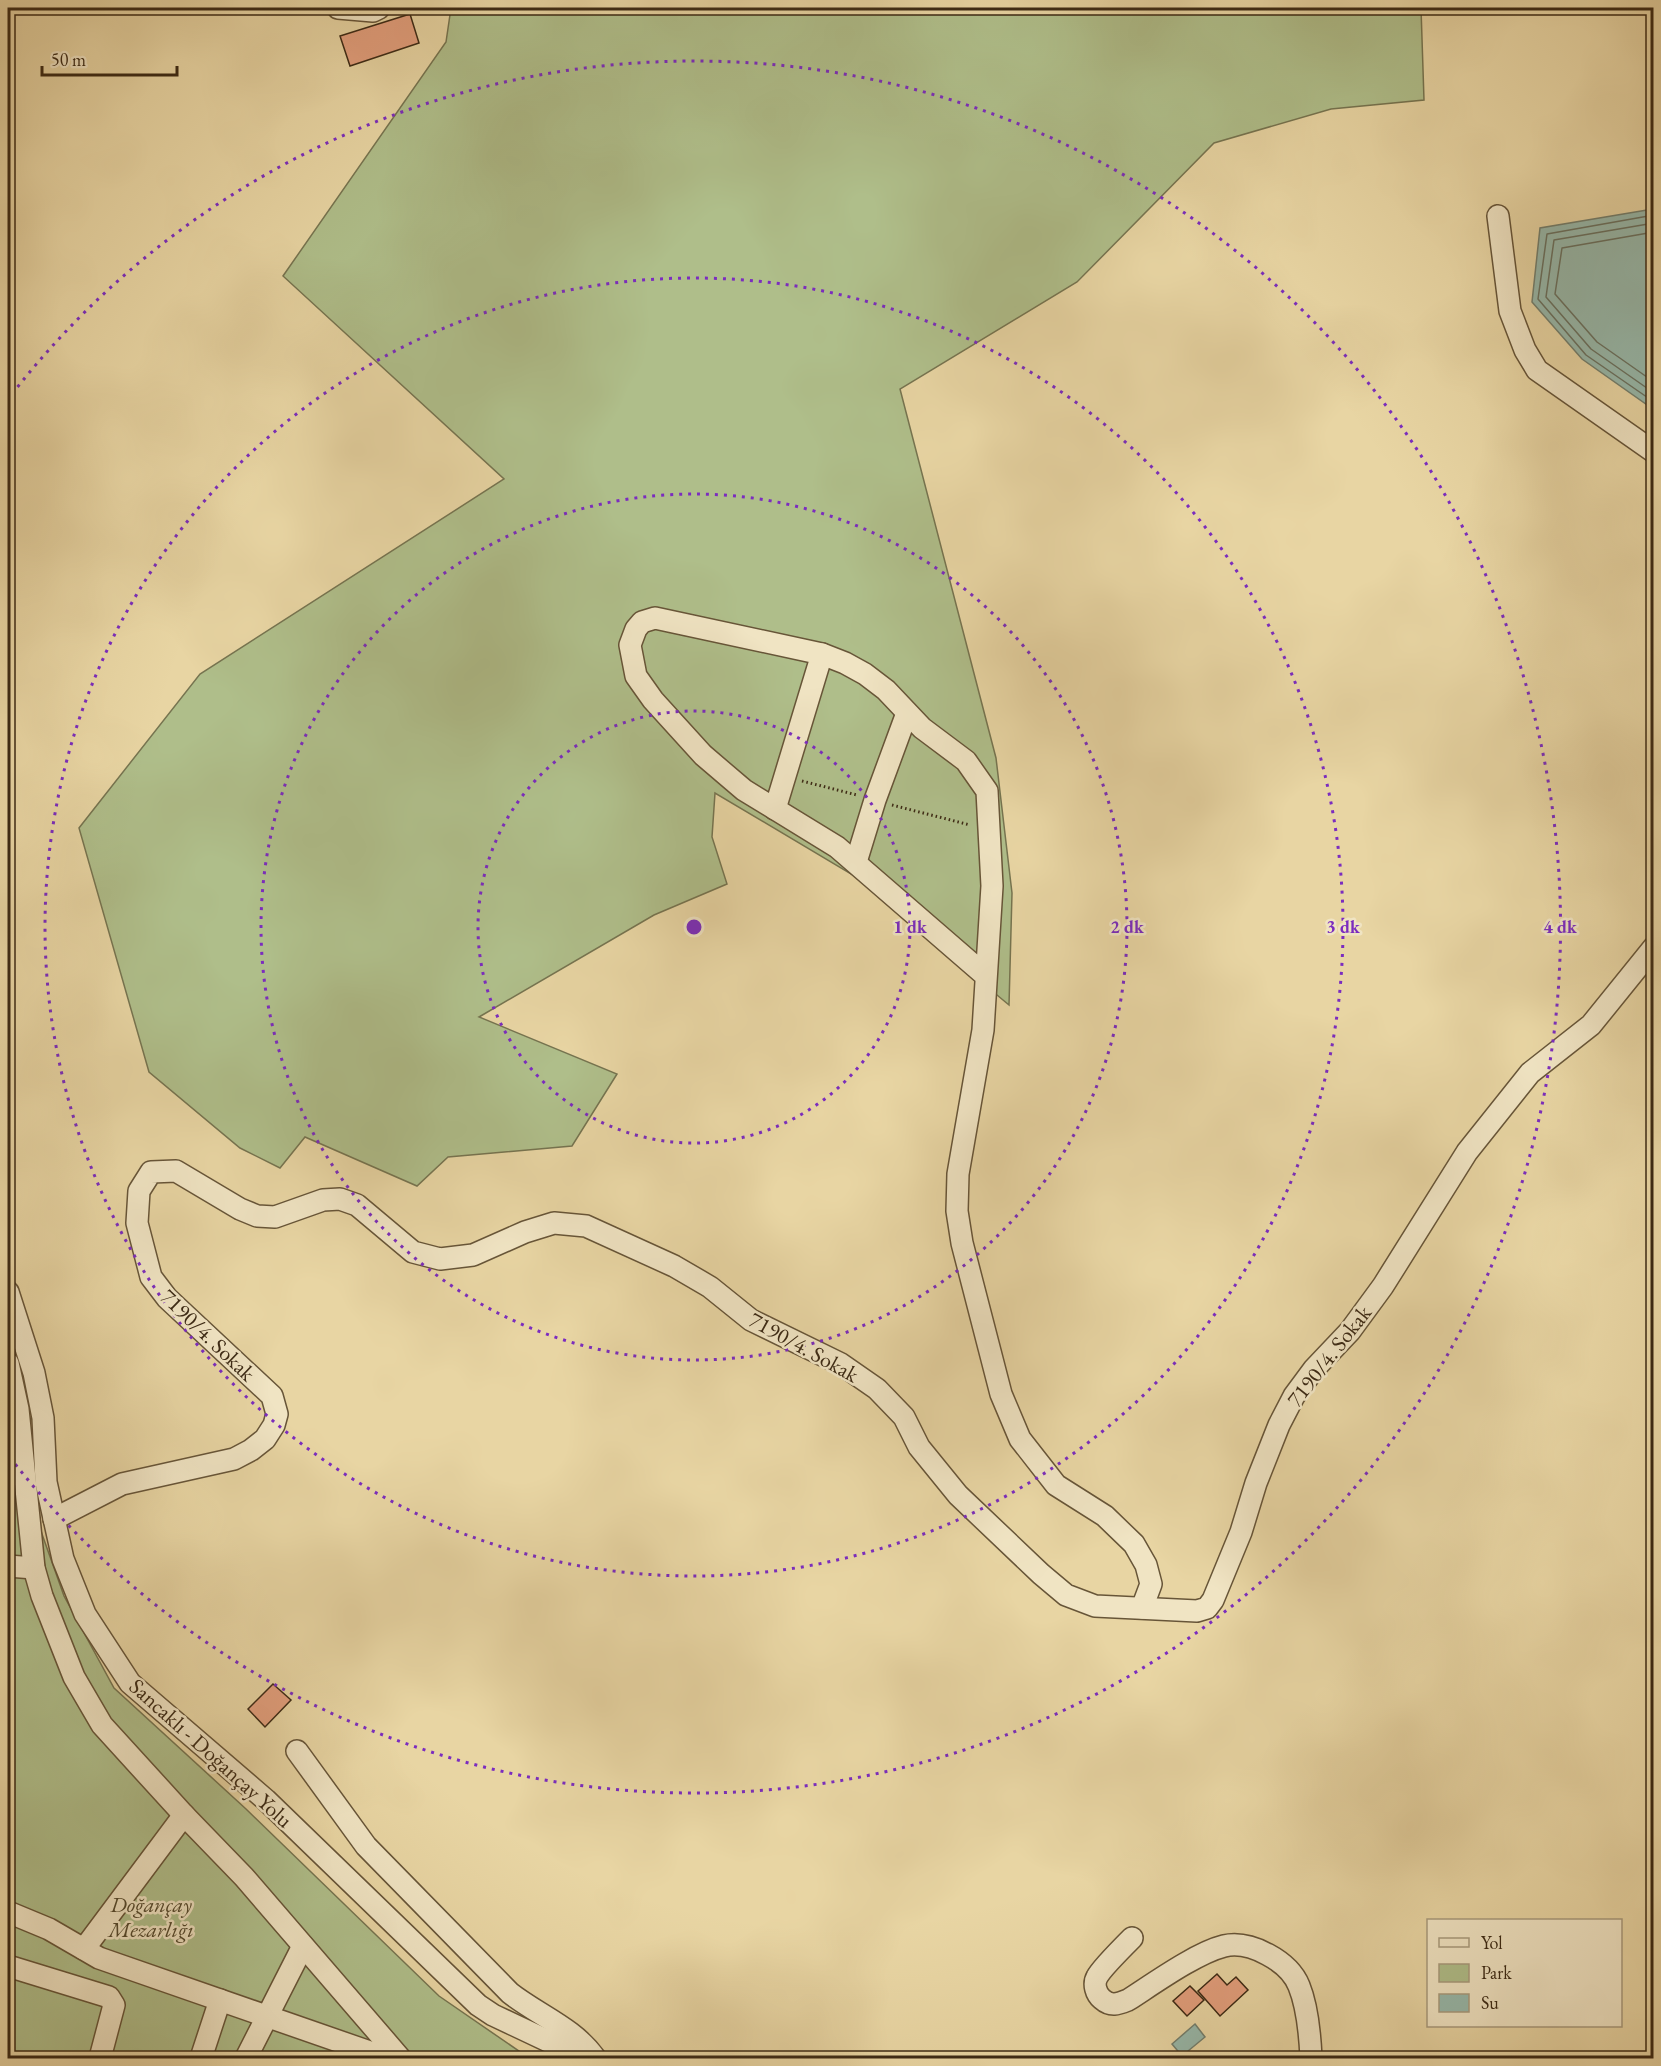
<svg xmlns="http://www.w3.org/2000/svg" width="1661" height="2066" font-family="'EB Garamond',serif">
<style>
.green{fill:#afbe8a;stroke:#767450;stroke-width:1.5}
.water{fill:#97b8aa;stroke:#737f6e;stroke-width:1.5}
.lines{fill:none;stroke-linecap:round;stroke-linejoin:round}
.shore{stroke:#6a7160;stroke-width:1.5}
.building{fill:#e39f7d;stroke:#3c2a15;stroke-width:1.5}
.minor-casing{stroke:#675538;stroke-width:24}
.path{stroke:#3c2a15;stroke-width:3;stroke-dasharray:1.5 3;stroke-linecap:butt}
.minor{stroke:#f0e4c3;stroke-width:21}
.ring{fill:none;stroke:#7b2cbf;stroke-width:3;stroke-dasharray:3 6}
.labels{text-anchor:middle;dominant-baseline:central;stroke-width:5;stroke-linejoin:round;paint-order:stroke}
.street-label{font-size:22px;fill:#3c2a15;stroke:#f0e4c3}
.park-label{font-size:22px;font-style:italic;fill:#53482c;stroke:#f0e4c3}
.centre{fill:#7b2cbf;stroke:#f0e4c3;stroke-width:3}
.ring-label{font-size:18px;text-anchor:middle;font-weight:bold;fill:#7b2cbf;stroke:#f0e4c3;stroke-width:5;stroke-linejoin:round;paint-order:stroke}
</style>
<rect width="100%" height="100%" fill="#e8d5a3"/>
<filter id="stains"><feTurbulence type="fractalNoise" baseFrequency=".00333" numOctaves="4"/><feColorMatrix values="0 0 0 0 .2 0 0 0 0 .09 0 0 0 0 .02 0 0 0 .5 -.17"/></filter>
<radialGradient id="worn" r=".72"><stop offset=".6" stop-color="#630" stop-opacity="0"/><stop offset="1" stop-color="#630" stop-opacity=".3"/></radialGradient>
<!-- green -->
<g class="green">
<path d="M451,8H1421L1424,100L1331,109L1214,143L1077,282L900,389L996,758L1012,893L1009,1005L853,875L715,793L712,837L727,884L654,915L479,1017L617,1074L572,1146L448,1157L417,1186L305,1137L280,1168L240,1148L149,1072L79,828L200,674L504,479L283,276L446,42Z"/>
<path d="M8,1341L27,1393L37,1520L64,1596L114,1688L246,1809L439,1996L529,2058H8Z"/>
</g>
<!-- water -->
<g class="water">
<path d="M1653,209H1654L1653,409L1582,359L1532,302L1540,228Z"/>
<path d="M1195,2024L1205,2037L1182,2056L1172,2044Z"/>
</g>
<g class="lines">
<!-- shore -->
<g class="shore">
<path d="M1654,215L1547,234L1538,299L1586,355L1654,402"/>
<path d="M1654,223L1554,240L1546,297L1591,349L1654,393"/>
<path d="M1654,232L1562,248L1555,294L1597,342L1654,382"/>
</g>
</g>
<!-- building -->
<g class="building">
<path d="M410,14L419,43L350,66L340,36Z"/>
<path d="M273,1684L291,1700L265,1727L248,1709Z"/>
<path d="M1217,1974L1227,1985L1236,1977L1248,1990L1220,2016L1198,1991Z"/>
<path d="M1190,1986L1204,2000L1187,2016L1173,2001Z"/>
</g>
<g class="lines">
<defs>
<g id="minor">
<path d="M338,8L373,11L379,8"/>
<path d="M1498,216L1510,311L1525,350L1537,370L1654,452"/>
<path d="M775,809L822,654"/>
<path d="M856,862L875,800L907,713"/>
<path d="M986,976L837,847L744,790L703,755L653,700L636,676L630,645L636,629L642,622L655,618L822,654L845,663L865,674L886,690L922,728L966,761L987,791L992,886L983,1030L958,1174L957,1211L962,1243L1001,1394L1020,1439L1056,1485L1105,1516L1134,1544L1146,1565L1151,1584L1142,1608"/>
<path d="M8,1292L34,1373L43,1418L46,1482L63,1559L85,1614L130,1683L266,1800L478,2005L493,2015L584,2058"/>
<path d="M8,1363L18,1409L34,1568L42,1596L74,1677L102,1725L184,1815L244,1877L400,2058"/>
<path d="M54,1519L122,1484L234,1459L251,1450L265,1439L274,1425L277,1414L272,1396L167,1298L151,1277L137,1223L139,1191L151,1172L176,1171L240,1209L257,1216L275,1217L323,1200L340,1199L357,1205L413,1252L440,1259L473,1255L525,1232L554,1223L586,1226L674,1266L710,1287L751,1320L841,1364L877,1389L904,1417L919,1447L958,1495L1041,1574L1066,1595L1095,1606L1197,1611L1207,1608L1213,1600L1241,1532L1256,1483L1279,1425L1294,1396L1314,1369L1350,1331L1383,1286L1467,1152L1530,1073L1591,1025L1654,947"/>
<path d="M8,1566L34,1568"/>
<path d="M297,1751L366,1846L510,1993C538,2015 574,2028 595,2058"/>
<path d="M8,1912L49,1929L99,1958L387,2058"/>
<path d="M1132,1938C1124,1946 1101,1969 1097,1977C1093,1984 1096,1994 1102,1999C1111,2007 1118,2004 1128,2000C1153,1984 1196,1953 1224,1946C1250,1940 1289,1961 1299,1986C1308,2008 1310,2035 1311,2058"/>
<path d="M84,1949L184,1815"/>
<path d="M8,1966L109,1997L114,2005L100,2058"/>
<path d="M201,2058L220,2000"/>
<path d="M246,2058L303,1946"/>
</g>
</defs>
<!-- minor casing -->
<use href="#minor" class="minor-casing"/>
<!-- path -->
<g class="path">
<path d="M802,781L857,795"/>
<path d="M892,805L970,825"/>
</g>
<!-- minor -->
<use href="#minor" class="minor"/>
</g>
<!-- distance rings -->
<g class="ring">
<circle cx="694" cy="927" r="216"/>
<circle cx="694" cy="927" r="433"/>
<circle cx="694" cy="927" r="649"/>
<path d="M12 394A866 866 0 1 1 12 1460"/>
</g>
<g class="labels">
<!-- street labels -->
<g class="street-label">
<text transform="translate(208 1335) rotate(44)">7190/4. Sokak</text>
<text transform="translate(804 1347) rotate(29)">7190/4. Sokak</text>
<text transform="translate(1329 1356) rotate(-52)">7190/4. Sokak</text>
<text transform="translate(211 1753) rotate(42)">Sancaklı - Doğançay Yolu</text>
</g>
<!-- park labels -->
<g class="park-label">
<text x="151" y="1904">Doğançay<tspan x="151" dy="25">Mezarlığı</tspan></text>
</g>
</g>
<circle cx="694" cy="927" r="9" class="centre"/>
<g class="ring-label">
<text x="910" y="933">1 dk</text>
<text x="1127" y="933">2 dk</text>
<text x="1343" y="933">3 dk</text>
<text x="1560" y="933">4 dk</text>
</g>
<!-- margin -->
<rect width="1661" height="2066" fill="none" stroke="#e8d5a3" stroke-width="30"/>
<rect x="9" y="9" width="1643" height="2048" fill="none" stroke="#3c2a15" stroke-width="3"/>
<rect x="15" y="15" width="1631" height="2036" fill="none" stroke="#3c2a15" stroke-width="1.5"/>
<!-- legend -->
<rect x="1427" y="1919" width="195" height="108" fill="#f0e4c3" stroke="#a89a7d" stroke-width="1.5"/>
<rect x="1439" y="1938" width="30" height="9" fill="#f0e4c3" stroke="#a89a7d" stroke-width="1.5"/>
<text x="1481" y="1949" font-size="18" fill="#3c2a15">Yol</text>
<rect x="1439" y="1964" width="30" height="18" fill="#afbe8a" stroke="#a89a7d" stroke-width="1.5"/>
<text x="1481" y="1979" font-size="18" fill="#3c2a15">Park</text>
<rect x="1439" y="1994" width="30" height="18" fill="#97b8aa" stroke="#a89a7d" stroke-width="1.5"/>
<text x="1481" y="2009" font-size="18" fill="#3c2a15">Su</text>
<!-- scale -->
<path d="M42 66v9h135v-9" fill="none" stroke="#3c2a15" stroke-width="3"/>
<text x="51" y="66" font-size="18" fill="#3c2a15" stroke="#f0e4c3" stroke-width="4.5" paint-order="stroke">50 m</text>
<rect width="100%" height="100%" filter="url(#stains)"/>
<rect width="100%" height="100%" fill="url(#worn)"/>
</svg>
